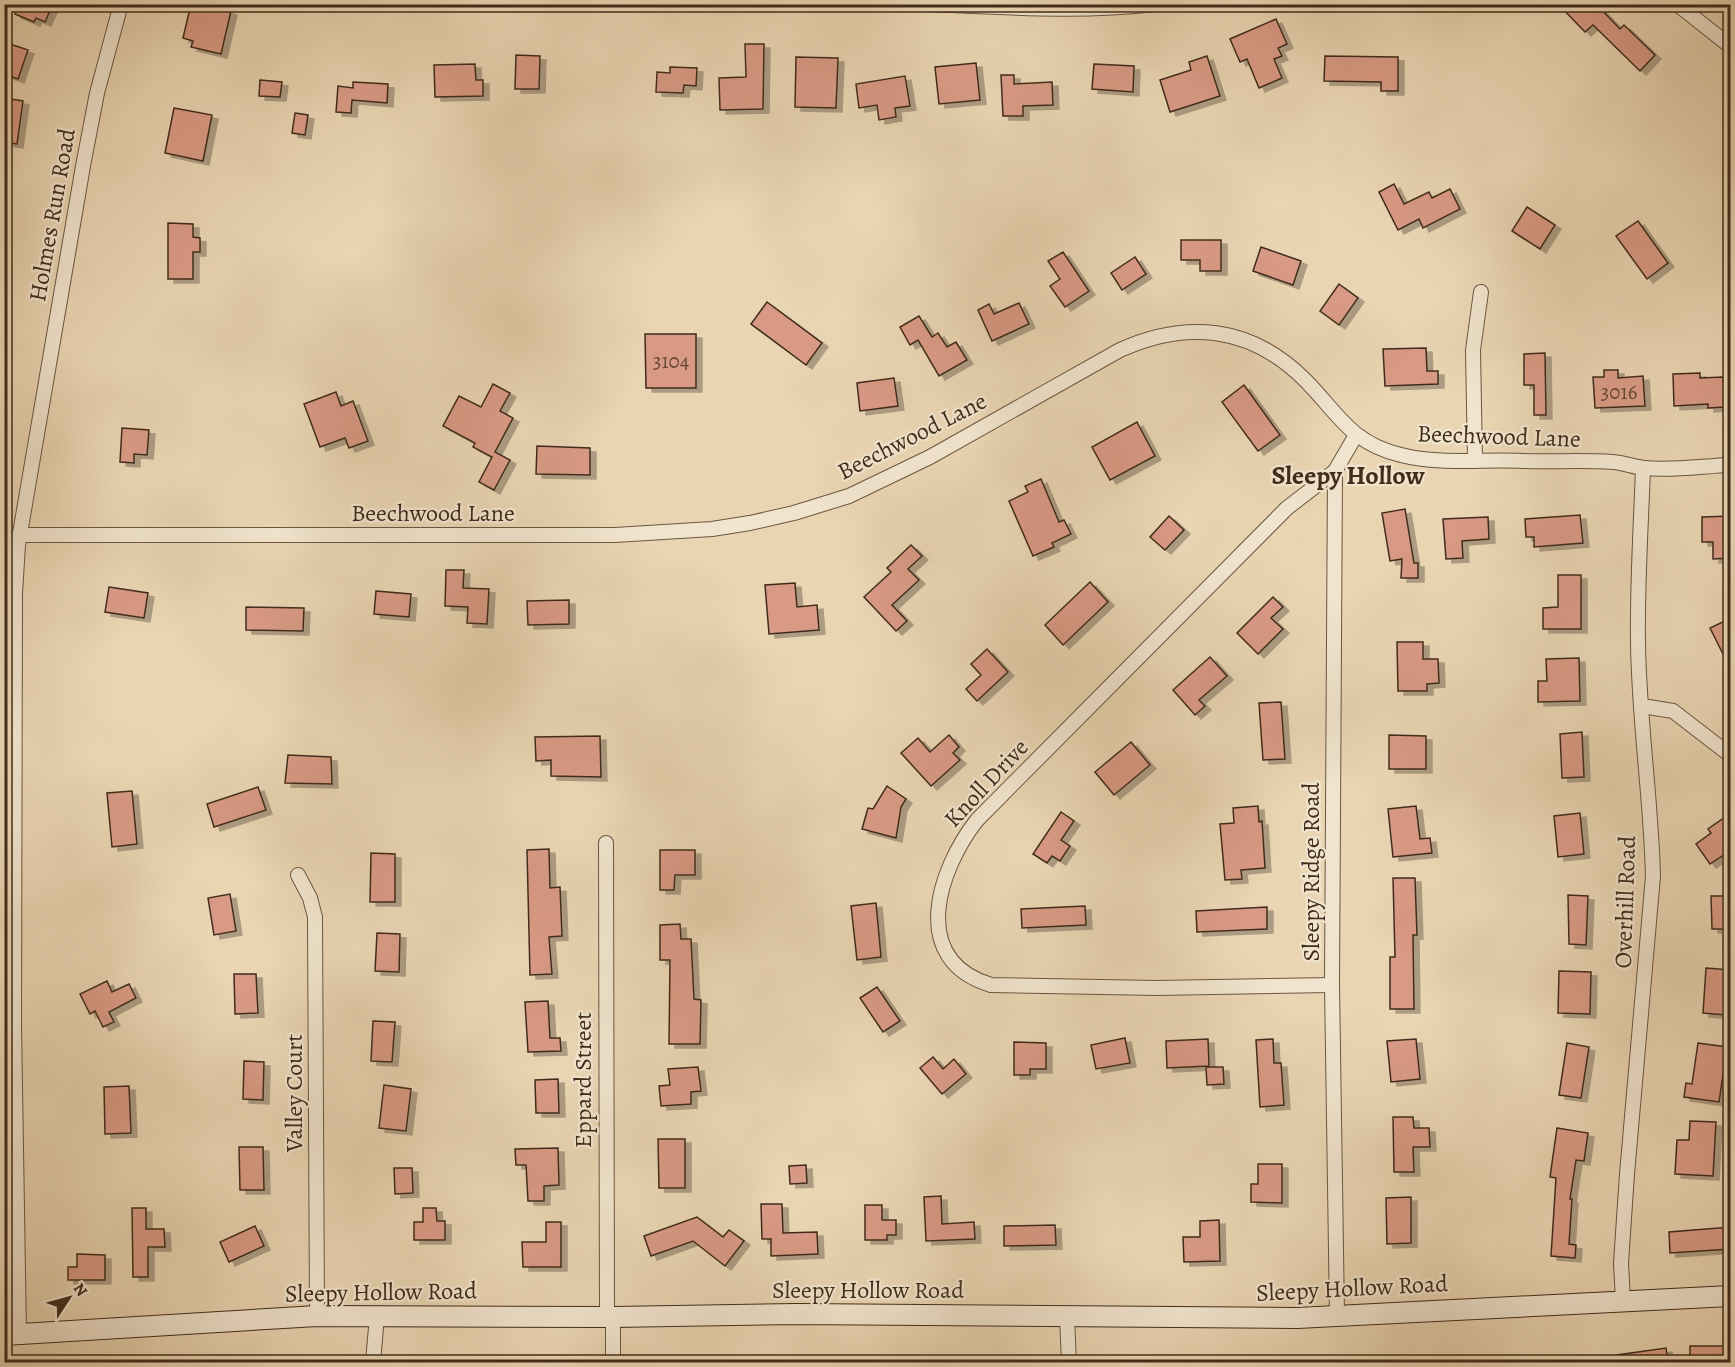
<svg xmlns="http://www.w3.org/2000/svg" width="1735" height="1367" font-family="Alegreya,serif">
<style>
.building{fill:#d99a85;stroke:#402c1b;stroke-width:1.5;filter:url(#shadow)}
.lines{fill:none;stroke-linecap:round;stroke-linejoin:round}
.street-casing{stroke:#6a5641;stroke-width:16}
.secondary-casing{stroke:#402c1b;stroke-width:22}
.street{stroke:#f1e4ce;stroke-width:14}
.secondary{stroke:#f1e4ce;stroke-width:20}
.labels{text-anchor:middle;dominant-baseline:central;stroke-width:4.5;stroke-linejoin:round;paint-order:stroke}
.number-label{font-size:21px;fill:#664836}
.street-label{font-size:24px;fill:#402c1b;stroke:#f1e4ce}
.neighbourhood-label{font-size:26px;font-weight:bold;fill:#402c1b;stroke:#f1e4ce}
</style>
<defs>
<filter id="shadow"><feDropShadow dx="6" dy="4" stdDeviation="0" flood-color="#0004"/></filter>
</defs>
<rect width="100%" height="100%" fill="#ead5b3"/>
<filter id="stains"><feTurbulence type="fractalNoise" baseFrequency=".00333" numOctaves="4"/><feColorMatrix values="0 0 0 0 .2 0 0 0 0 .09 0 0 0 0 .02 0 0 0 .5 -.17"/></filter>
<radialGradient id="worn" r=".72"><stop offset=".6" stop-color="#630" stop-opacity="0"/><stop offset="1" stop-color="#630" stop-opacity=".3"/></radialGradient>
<!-- building -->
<g class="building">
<path d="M5,4H53L45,22L36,18L34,22L15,14L16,10Z"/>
<path d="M191,4H207L231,11L221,54L191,47L193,41L183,38Z"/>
<path d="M1558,4H1596L1620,29L1624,25L1655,55L1640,71L1593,25L1585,32Z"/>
<path d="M1276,19L1287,44L1278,48L1282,56L1274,59L1282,78L1259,88L1247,59L1240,62L1230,39Z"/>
<path d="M4,42L28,50L18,79L4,74Z"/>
<path d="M745,44H764L763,109L720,110L719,78L746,77Z"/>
<path d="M516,55L540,56L539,89H515Z"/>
<path d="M1207,56L1220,96L1170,112L1160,80L1191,70L1189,62Z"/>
<path d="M1325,56L1398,57V91H1381V82L1324,81Z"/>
<path d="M796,57L838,58L836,108L795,107Z"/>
<path d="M976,63L980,100L939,104L935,67Z"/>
<path d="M475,64L476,80H483V96L435,97L434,65Z"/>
<path d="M1094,64L1134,66L1133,92L1092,89Z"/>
<path d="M670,67L697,68L696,86L684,85L683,93L656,92L657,72L670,73Z"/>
<path d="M1001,75H1014V84L1052,82L1053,105L1023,106V116H1003Z"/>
<path d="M905,76L910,106L895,108L896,117L879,120L877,105L859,108L856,84Z"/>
<path d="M260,80L282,82L280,97L259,96Z"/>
<path d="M353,82L388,84L387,103L352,100L351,113L336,112L338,86L353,88Z"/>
<path d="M4,98L23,101L17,144L4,142Z"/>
<path d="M174,108L212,115L203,161L165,153Z"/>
<path d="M295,113L308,115L305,135L292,133Z"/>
<path d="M1394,184L1404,204L1429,192L1432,198L1450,189L1460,209L1423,228L1419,219L1398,230L1379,192Z"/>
<path d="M1527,207L1555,225L1540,249L1512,231Z"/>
<path d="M1638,221L1668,263L1647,279L1616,236Z"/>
<path d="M168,223L193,224V237L200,238V252H193V279H168Z"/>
<path d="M1181,240H1221V271H1200V260H1181Z"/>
<path d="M1261,247L1301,261L1293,285L1253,271Z"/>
<path d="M1063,252L1089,291L1065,307L1050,286L1060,279L1048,261Z"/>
<path d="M1135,257L1146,274L1122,290L1111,273Z"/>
<path d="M1339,284L1358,298L1339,325L1320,311Z"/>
<path d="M767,302L822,343L806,365L751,324Z"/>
<path d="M1019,303L1029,324L992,341L978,310L989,304L994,314Z"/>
<path d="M919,316L932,337L938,333L947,347L956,342L967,360L939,376L918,340L910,345L900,327Z"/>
<path d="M645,334H696V388H646Z"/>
<path d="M1426,348L1427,371H1438V384L1385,386L1383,349Z"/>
<path d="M1545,353L1546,415H1534V385H1524V354Z"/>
<path d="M1604,370H1618V378L1643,376L1645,406L1595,408L1593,377H1604Z"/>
<path d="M1700,373V378L1723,377L1725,407L1708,408V404L1674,406L1673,374Z"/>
<path d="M894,378L898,406L860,411L857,383Z"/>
<path d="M493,384L510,393L500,411L513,418L495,452L510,460L494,490L479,482L492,457L473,447L475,443L443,426L459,396L481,407Z"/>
<path d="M1244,385L1280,435L1258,451L1222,402Z"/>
<path d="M336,392L341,406L353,401L368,441L349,448L345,438L320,447L304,404Z"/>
<path d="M1137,422L1155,456L1110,480L1092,447Z"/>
<path d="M122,428L149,430L147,455L134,454V463L120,462Z"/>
<path d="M537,446L590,448V475L536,474Z"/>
<path d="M1041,479L1059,522L1064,520L1071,534L1052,543L1054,547L1033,556L1009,501L1028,492L1025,486Z"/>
<path d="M1405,509L1414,563H1418V578H1401L1402,559L1390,561L1382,513Z"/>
<path d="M1580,515L1583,543L1534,547V537H1526L1525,519Z"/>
<path d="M1169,516L1184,530L1165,550L1150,537Z"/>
<path d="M1731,516V558L1713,559V542H1702V517Z"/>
<path d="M1488,517L1489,539L1462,541L1463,558L1446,559L1443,519Z"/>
<path d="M911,545L922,556L908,569L919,580L892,605L907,621L896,631L864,597L891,572L887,568Z"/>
<path d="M446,570H464L463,588L489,589L487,624L467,623L468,607L445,606Z"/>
<path d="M1558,575H1581V629H1543V608L1558,607Z"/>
<path d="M1090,582L1108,602L1063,645L1045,625Z"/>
<path d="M795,583L797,607L817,605L819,630L769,634L765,585Z"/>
<path d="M109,587L148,593L144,618L105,612Z"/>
<path d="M376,591L411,594L409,617L374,614Z"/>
<path d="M1273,597L1283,607L1271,618L1283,629L1258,654L1237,633Z"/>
<path d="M569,600V624L528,625L527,601Z"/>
<path d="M246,607L304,608L303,631L246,630Z"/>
<path d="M1731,618V670L1710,628Z"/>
<path d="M1397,642H1423V659H1438L1439,683L1427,684V691H1398Z"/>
<path d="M987,649L1008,672L977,701L966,689L981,675L971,664Z"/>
<path d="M1210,657L1227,676L1199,700L1205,706L1195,715L1173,690Z"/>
<path d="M1579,658L1580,701L1538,702V681H1547L1546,659Z"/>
<path d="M1281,702L1285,759L1263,760L1259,703Z"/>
<path d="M1582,732L1584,777L1562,778L1560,734Z"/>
<path d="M949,735L959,747L953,753L960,760L931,786L901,753L918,738L930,752Z"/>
<path d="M1389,735L1426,736V769H1389Z"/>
<path d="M600,736L601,777L551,776V760L536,761L535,737Z"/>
<path d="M1131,742L1150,765L1114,795L1095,772Z"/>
<path d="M288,755L331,757L332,784L285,783Z"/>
<path d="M887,786L906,799L901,807L896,838L862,829L868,808L873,809Z"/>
<path d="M258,787L266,810L214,827L207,804Z"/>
<path d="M132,791L137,844L112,847L107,793Z"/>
<path d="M1258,806L1259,822L1262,821L1265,868L1241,870L1242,879L1225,880L1220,824L1234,823L1233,808Z"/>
<path d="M1416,806L1420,839L1430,838L1432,853L1393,857L1388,809Z"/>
<path d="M1061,812L1074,821L1061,840L1070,846L1060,861L1052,856L1047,863L1033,854Z"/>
<path d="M1580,813L1584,854L1558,857L1554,816Z"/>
<path d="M1731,813V850L1710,864L1696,844L1711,833L1708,829Z"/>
<path d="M549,849L550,888L560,887L562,936L549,937L552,974L530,975L527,850Z"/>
<path d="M660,850H695V875H675L674,890H660Z"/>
<path d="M371,853L395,854V902H370Z"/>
<path d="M1393,878H1415L1417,935H1413L1414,1009H1390V957H1395Z"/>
<path d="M230,894L236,931L214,935L208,898Z"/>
<path d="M1568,895L1588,896L1586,945L1569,944Z"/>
<path d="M1711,896H1731V929H1712Z"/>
<path d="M876,903L881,957L857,960L851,906Z"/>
<path d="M1085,906L1086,925L1022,928L1021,909Z"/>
<path d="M1267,907V929L1197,932L1196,911Z"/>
<path d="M680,924L681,939H691L694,999L701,1000L700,1044H669L670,960H660V925Z"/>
<path d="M377,933L400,934L399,972L375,971Z"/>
<path d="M1706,968L1730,970L1726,1015L1703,1013Z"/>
<path d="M1559,971L1591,972L1590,1014L1558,1013Z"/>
<path d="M234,974H256L258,1013L235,1014Z"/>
<path d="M107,981L112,992L129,984L136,998L109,1012L114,1022L103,1027L95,1011L90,1014L80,994Z"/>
<path d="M877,987L900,1021L883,1032L860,998Z"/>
<path d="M548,1001L550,1038H560L561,1051L528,1052L525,1002Z"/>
<path d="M373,1021L395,1022L392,1062L371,1061Z"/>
<path d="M1125,1038L1130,1063L1096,1069L1091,1045Z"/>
<path d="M1208,1039L1209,1066L1167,1068L1166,1041Z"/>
<path d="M1273,1039L1274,1063H1281L1284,1105L1260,1107L1256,1040Z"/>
<path d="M1416,1039L1420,1079L1391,1082L1387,1041Z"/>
<path d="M1014,1042L1046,1043V1069H1030V1075H1014Z"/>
<path d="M1567,1043L1589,1047L1581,1098L1559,1095Z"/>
<path d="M1698,1043L1727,1047L1719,1102L1684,1097L1686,1083L1692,1084Z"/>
<path d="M933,1057L943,1069L954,1059L966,1074L942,1094L920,1068Z"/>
<path d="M244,1061L264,1062L263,1100L243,1099Z"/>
<path d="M698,1067L701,1091L691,1092V1104L661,1106L659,1086L670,1085L668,1069Z"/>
<path d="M1206,1067H1223L1224,1084L1207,1085Z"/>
<path d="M558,1079L559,1113H536L535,1080Z"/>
<path d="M384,1085L411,1089L406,1131L379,1128Z"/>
<path d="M129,1086L131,1133L105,1134L104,1087Z"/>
<path d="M1393,1117H1413L1414,1128H1429L1430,1147H1413L1414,1172H1394Z"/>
<path d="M1690,1121L1716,1122L1713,1176L1675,1174L1677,1140H1689Z"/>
<path d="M1557,1128L1588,1133L1584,1161L1576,1160L1570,1199H1572L1569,1244L1576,1245L1575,1258L1551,1256L1556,1178L1550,1177Z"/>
<path d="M658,1139H685V1188H659Z"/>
<path d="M239,1147H263L264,1190H240Z"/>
<path d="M558,1148L559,1185L544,1186V1201H528L526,1165H516L515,1149Z"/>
<path d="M1258,1164H1282V1203L1251,1202V1184H1258Z"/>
<path d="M806,1165L807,1183L790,1184L789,1166Z"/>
<path d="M394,1168H412L413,1193L395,1194Z"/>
<path d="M941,1196L942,1224L974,1222L975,1239L926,1241L924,1197Z"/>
<path d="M1411,1197V1243L1387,1244L1386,1198Z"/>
<path d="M761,1204H782L783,1233L817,1232L818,1254L771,1256V1239H762Z"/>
<path d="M865,1205H882V1220H896V1235H887V1240H865Z"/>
<path d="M132,1208H146V1229H164L165,1247H148V1277H133Z"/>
<path d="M423,1208H436L437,1221H445V1240H414V1222H423Z"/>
<path d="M697,1217L723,1237L729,1230L744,1241L725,1266L693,1241L651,1256L644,1236Z"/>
<path d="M1219,1220L1220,1261L1184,1262L1183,1237H1200V1221Z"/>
<path d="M546,1222H561V1267H523L522,1242H546Z"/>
<path d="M1055,1225L1056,1245L1004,1246V1226Z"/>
<path d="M255,1226L264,1246L229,1262L220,1242Z"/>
<path d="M1731,1227V1249L1670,1253L1669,1232Z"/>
<path d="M77,1254L105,1255V1280H68V1267H77Z"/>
<path d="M1690,1346H1730L1731,1362H1690Z"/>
<path d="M1666,1348L1668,1362H1618L1617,1355Z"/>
</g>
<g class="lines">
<defs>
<g id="street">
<path d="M925,4C1001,7 1079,13 1155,4"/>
<path d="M1677,4L1730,46"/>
<path d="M1475,461L1473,350L1481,292"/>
<path d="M19,535H615L712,529L750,523L794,513L849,496L930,457L1120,350C1186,320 1250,326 1303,378C1337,411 1349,443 1401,455C1440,465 1482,459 1523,461C1553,462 1583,460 1613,462C1624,463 1634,467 1644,468C1672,471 1703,466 1730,465"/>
<path d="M1642,706L1673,711L1730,755"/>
<path d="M606,843L607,1317"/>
<path d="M298,875L310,898L315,917L317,1316"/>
<path d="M1332,985L1157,988L991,985C908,960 938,870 977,820L1287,508L1335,471"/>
<path d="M1623,1301L1621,1263L1627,1174L1653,876C1651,798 1639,721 1638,643C1637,585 1641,526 1643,468"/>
<path d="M1337,1316L1332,985L1335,471L1356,435"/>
<path d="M613,1317V1362"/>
<path d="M1067,1318L1069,1362"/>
<path d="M19,1334L14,1025L15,593L18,545L83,166L97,93L121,4"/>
<path d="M373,1362L377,1316"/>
</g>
<path id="secondary" d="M4,1335L317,1316L613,1317L797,1314L1297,1318L1730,1296"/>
</defs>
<!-- street casing -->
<use href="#street" class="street-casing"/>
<!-- secondary casing -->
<use href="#secondary" class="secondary-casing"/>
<!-- street -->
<use href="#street" class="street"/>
<!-- secondary -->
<use href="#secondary" class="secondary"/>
</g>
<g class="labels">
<!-- number labels -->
<g class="number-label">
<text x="671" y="361">3104</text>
<text x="1619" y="392">3016</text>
</g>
<!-- street labels -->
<g class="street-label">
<text transform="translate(52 215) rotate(-80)">Holmes Run Road</text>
<text transform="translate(912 436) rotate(-27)">Beechwood Lane</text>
<text transform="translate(1499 436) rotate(2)">Beechwood Lane</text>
<text x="433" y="513">Beechwood Lane</text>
<text transform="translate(986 783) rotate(-47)">Knoll Drive</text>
<text transform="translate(1311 872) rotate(-90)">Sleepy Ridge Road</text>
<text transform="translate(1625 902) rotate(-88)">Overhill Road</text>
<text transform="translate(583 1080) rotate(-90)">Eppard Street</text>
<text transform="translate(294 1093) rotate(-90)">Valley Court</text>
<text transform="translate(1352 1288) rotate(-3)">Sleepy Hollow Road</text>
<text x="868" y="1290">Sleepy Hollow Road</text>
<text transform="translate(381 1292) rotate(-1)">Sleepy Hollow Road</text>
</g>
<!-- neighbourhood labels -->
<g class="neighbourhood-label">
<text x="1348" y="475">Sleepy Hollow</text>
</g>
</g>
<!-- margin -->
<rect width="1735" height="1367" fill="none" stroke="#ead5b3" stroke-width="24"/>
<rect x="6" y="6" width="1723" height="1355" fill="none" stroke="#402c1b" stroke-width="3"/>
<rect x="12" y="12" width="1711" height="1343" fill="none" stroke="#402c1b" stroke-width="1.5"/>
<!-- north arrow -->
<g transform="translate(69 1298) rotate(54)" stroke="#f1e4ce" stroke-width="4.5" paint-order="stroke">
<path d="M0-4.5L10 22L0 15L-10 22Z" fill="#402c1b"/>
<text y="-9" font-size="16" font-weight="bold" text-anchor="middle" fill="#402c1b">N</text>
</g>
<rect width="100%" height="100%" filter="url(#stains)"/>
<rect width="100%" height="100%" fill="url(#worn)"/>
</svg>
